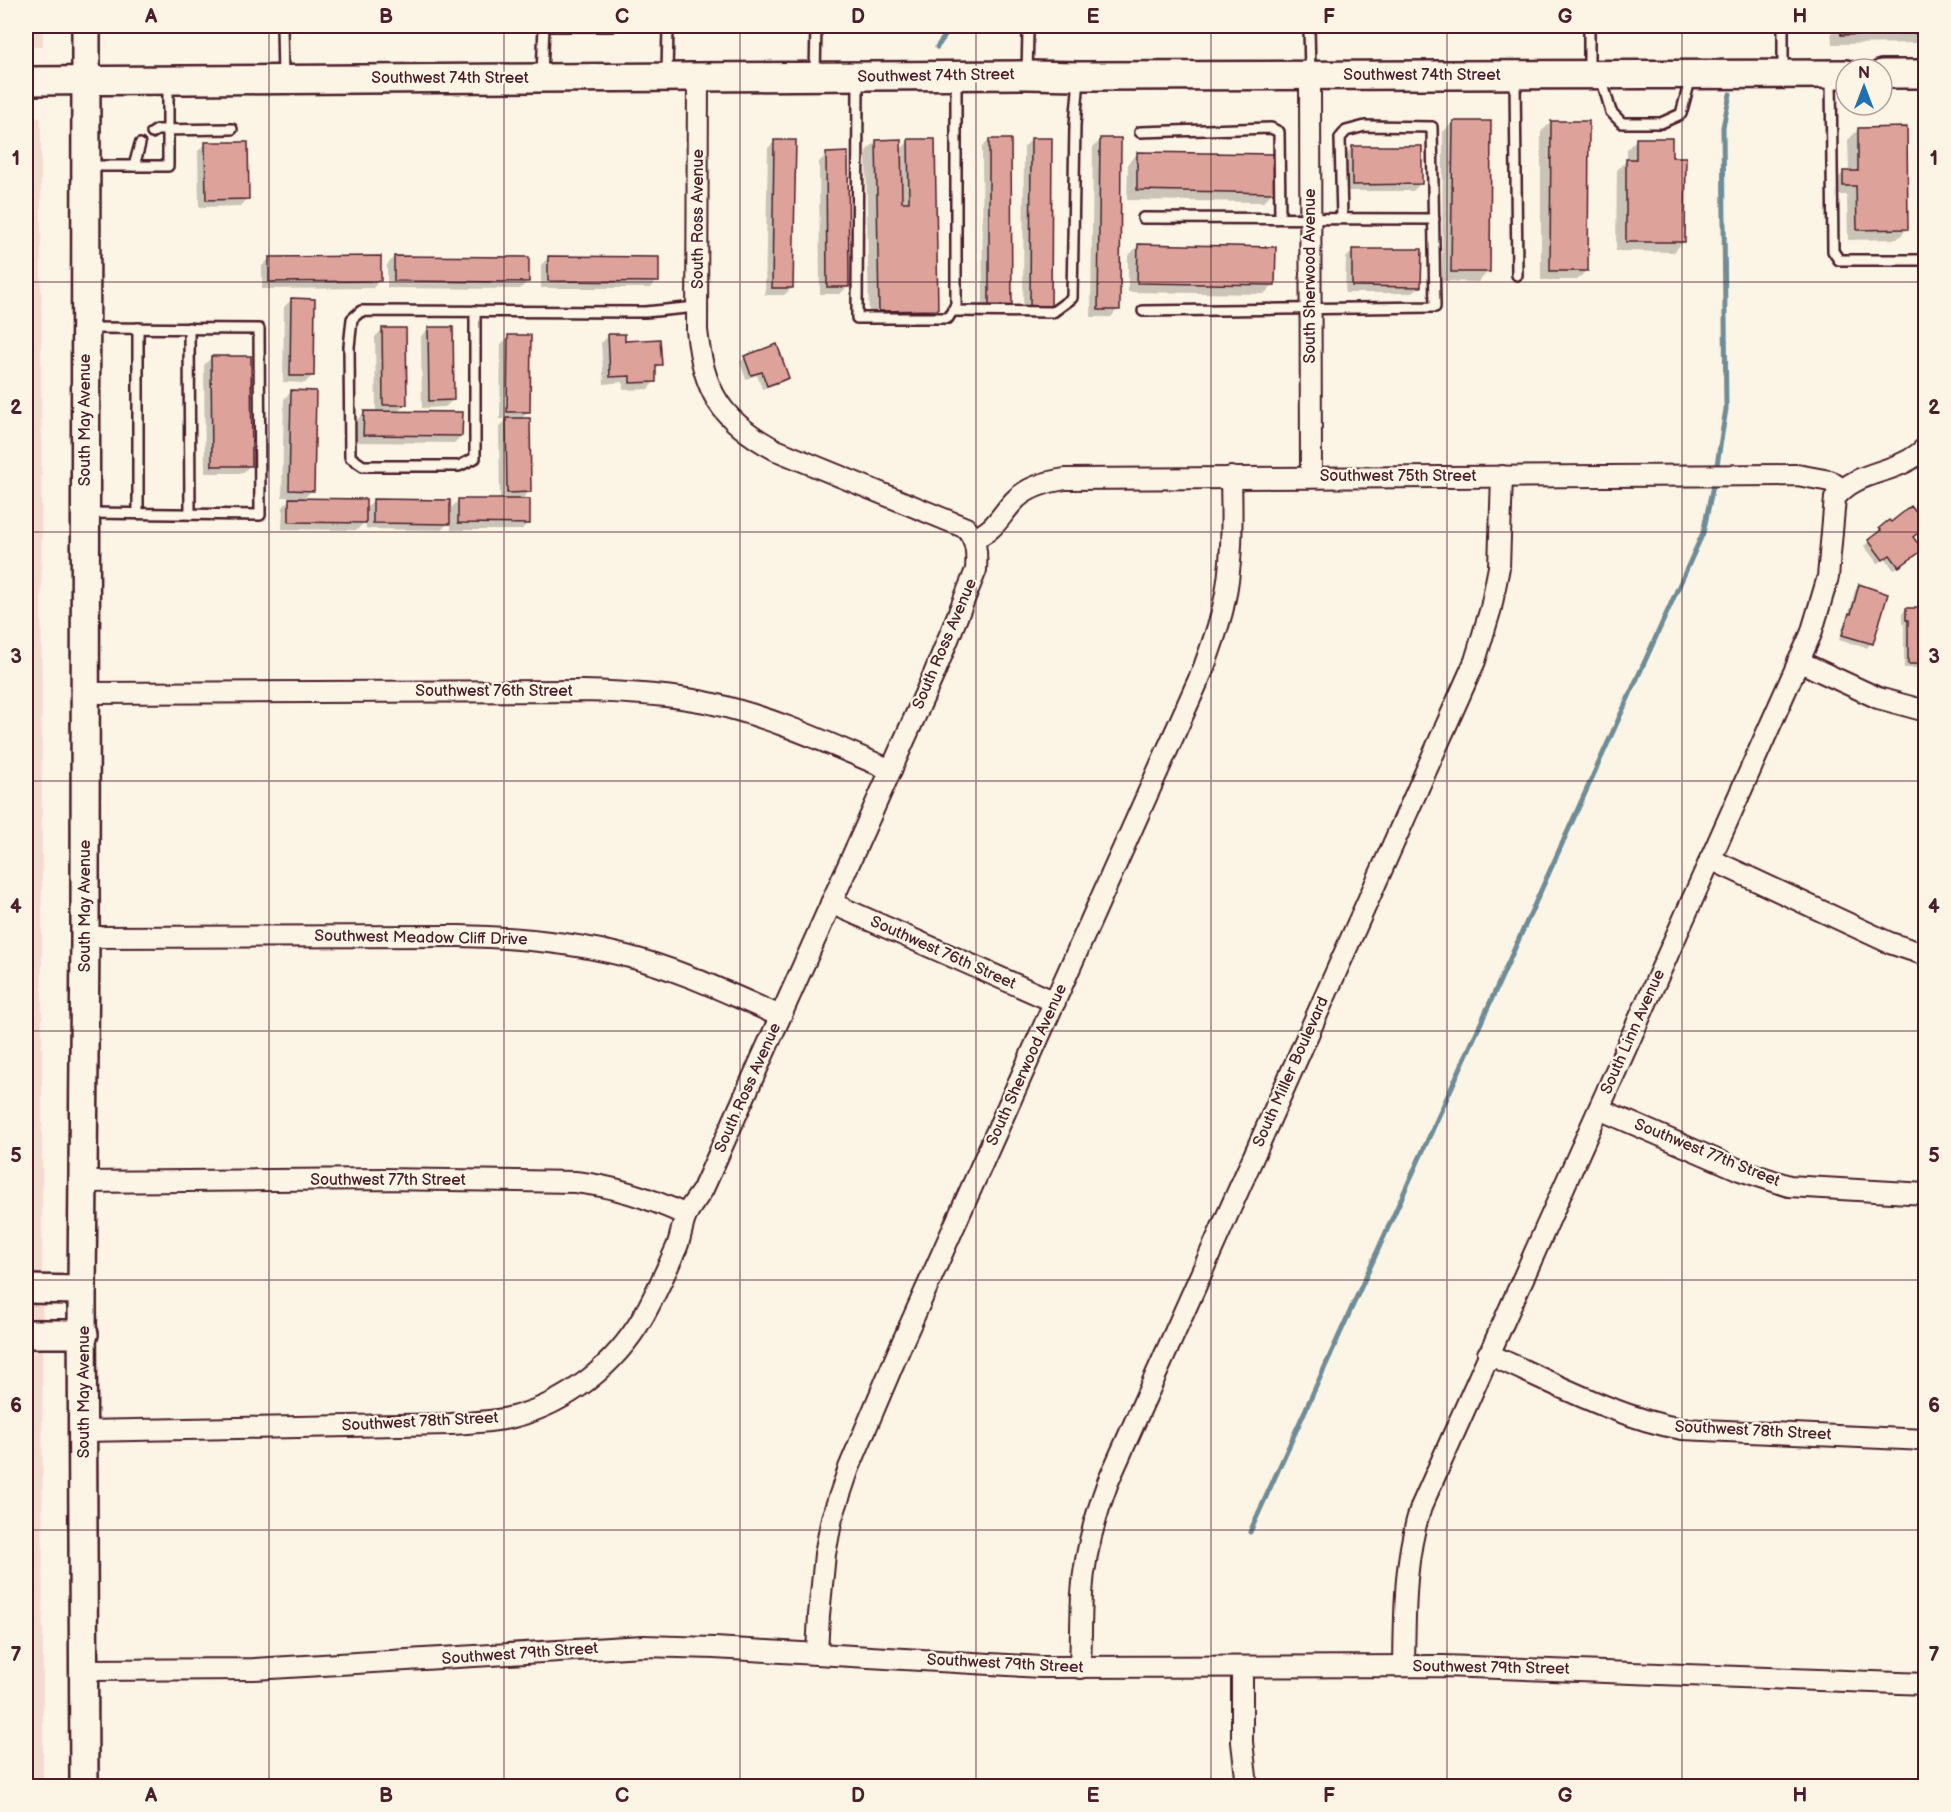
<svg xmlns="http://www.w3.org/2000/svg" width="1951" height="1812" font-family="'Balsamiq Sans',sans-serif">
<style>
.built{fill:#f3dccf}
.shadow{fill:#0003}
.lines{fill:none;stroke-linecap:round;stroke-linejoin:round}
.stream{stroke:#6e8d98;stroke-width:5}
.building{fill:#dda39b;stroke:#4a1f2b;stroke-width:1.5}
.lane-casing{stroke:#4a1f2b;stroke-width:14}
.street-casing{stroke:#4a1f2b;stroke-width:24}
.secondary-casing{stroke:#4a1f2b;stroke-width:32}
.lane{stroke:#fcf5e5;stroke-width:9}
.street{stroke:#fcf5e5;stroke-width:20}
.secondary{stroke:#fcf5e5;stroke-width:27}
.grid{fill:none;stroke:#4a1f2b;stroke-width:1.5;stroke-opacity:0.55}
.labels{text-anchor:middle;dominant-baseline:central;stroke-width:4.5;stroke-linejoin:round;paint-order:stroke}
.street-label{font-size:16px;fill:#4a1f2b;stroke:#fcf5e5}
.neatline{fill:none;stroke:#4a1f2b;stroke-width:2}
.grid-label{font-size:20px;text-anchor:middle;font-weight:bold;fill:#4a1f2b}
</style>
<rect width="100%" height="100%" fill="#fcf5e5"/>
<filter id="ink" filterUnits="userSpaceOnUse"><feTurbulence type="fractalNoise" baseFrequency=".0167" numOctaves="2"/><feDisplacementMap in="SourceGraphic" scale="12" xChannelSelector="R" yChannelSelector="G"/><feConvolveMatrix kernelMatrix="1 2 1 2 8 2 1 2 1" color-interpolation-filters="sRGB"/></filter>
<g filter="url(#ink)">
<!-- built -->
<g class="built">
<rect x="26" y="26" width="17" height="21"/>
<path d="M26,118H41L43,1786H26Z"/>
</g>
<!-- shadow -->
<g class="shadow">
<path d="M1831,26H1926V43L1832,44Z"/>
<path d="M1453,122L1488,272L1478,282L1442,281L1443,132Z"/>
<path d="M1551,122L1587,270L1577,280H1541V132Z"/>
<path d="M1858,130L1907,229L1897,239L1848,240L1847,195H1834V182L1844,172H1849L1848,140Z"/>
<path d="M1637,139L1670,159L1684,241L1674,252L1616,251L1617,170L1627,160V149Z"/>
<path d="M989,140L1010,309L1003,317H983L982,148Z"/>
<path d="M1031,140L1050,309L1023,316L1024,147Z"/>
<path d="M1101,140L1118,309L1111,317H1091L1093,147Z"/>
<path d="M775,141L792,288L784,295H765L768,148Z"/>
<path d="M877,141L900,150L909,141L937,310L927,320L869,321L866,151Z"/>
<path d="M206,144L247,199L240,206L199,207L198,151Z"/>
<path d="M1352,148L1420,184L1413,191H1345V155Z"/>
<path d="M1138,153L1273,192L1263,202L1127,200L1128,163Z"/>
<path d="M827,154L847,287L840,294H820L819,162Z"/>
<path d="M1138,246L1274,284L1264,294L1128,292V256Z"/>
<path d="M1353,251L1420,286L1413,293H1345L1346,258Z"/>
<path d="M394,257L528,281L520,289L387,288V265Z"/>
<path d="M549,257L657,281L650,288H541V265Z"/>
<path d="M269,259L380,280L373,288L262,289V266Z"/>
<path d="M291,300L313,375L305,383L283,382L284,307Z"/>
<path d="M383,329L405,404L397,413L461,436L454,443L357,442V420L364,412H376L375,337Z"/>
<path d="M428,329L453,400L445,407L422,408L421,336Z"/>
<path d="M609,336L660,364L654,370L655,381L648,389L623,390V382L604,384L601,343Z"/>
<path d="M509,337L529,411L520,420L529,492L520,501L528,523L521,530H451V521L441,530L366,529V520L357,530L282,529L283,507L292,497H282L284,399L291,392L312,490L303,499L364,510L374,500L449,510L459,500L500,501L499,427L508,419H500L501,344Z"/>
<path d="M211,358L250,465L243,473H205L204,365Z"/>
<path d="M745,358L788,377L783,382L762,389L757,375L746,379L740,362Z"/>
<path d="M1880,529L1912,538L1917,554L1894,570L1885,558L1878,564L1864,546L1877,535L1876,533Z"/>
<path d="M1859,586L1871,643L1867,648L1839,640L1845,620L1848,617L1855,591Z"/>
<path d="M1906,609L1926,619L1924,668H1904V624H1902V614Z"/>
</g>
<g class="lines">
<!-- stream -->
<g class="stream">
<path d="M937,47L952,26"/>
<path d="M1716,471L1726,409L1723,127L1730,94"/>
<path d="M1250,1532L1703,533L1714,481"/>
</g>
</g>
<!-- building -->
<g class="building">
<path d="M1841,26H1926V33L1841,35Z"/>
<path d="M1453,121H1491L1490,272H1451Z"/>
<path d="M1551,121H1589L1588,271H1550Z"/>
<path d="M1907,127L1908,229L1857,230L1856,186H1843V171H1858V128Z"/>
<path d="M1031,138H1052L1051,310L1030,309Z"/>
<path d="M1100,138H1121L1120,310H1098Z"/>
<path d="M1636,138H1672V157H1686L1685,242H1626V159H1636Z"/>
<path d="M901,139L902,202H909L908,139H935L938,310L879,311L876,140Z"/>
<path d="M989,139H1011L1012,310H989Z"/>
<path d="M774,140H796L793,288H772Z"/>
<path d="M205,142H248L249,199L206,200Z"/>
<path d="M1352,146H1422V184L1352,185Z"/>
<path d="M848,152L849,287H827L826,153Z"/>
<path d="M1137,152L1275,154L1274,193L1137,190Z"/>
<path d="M1138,244L1276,247L1275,285L1137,283Z"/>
<path d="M1352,249H1422L1421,287L1352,286Z"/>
<path d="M381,256V281L269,282V257Z"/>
<path d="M394,256L529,257V282L394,281Z"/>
<path d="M548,256L659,257V282L548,281Z"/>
<path d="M291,298L315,299L314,376H290Z"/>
<path d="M428,327H453L454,400L429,401Z"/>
<path d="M382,328H406L407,405H383Z"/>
<path d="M608,334H625V341L660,339L662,365H656V382L630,383V376L610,377Z"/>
<path d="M508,335H531L530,412H507Z"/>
<path d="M777,344L789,378L767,386L762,372L751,375L744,356Z"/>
<path d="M211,356H251L252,466H212Z"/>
<path d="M291,390L316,391L314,491L289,490Z"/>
<path d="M364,411L463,412L462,436L363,435Z"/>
<path d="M506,418H530L531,492L507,493Z"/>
<path d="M289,498L366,499V523L289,522Z"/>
<path d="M373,499L450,500V524L373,523Z"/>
<path d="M458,499H530V524L458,523Z"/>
<path d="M1911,506L1926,525V527L1913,537L1923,550L1899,567L1890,555L1883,560L1868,540L1881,530L1879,528L1889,520L1891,522Z"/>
<path d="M1859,584L1888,594L1873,644L1842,635L1849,613L1851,614Z"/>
<path d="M1906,608H1925L1926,664H1908V620H1906Z"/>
</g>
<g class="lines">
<defs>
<g id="lane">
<path d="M282,26L283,78"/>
<path d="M1309,26L1310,74"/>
<path d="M1589,26V73"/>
<path d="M1783,26V71"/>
<path d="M1027,73L1028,33L1032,26"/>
<path d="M667,74L668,26"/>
<path d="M542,75L544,26H612"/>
<path d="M815,75L816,26"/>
<path d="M1515,77L1517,275"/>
<path d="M1601,77L1611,112L1622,123H1661L1681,114L1691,77"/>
<path d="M1831,77L1833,251L1839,260H1926"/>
<path d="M858,79L857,318H948L956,305V79"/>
<path d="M1140,132L1271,128L1279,132L1280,218"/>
<path d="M152,133L157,130L232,129"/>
<path d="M88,166H168V83"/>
<path d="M134,166L140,144"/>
<path d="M1143,218L1434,219"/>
<path d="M475,311V458L459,466H363L350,457L349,347L352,319L361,311L645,312L697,307"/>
<path d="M953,311L1053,312L1072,298L1075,125L1079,79"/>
<path d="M1143,311L1435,307L1432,127L1365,126L1346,131L1340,138L1342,218"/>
<path d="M138,328V513"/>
<path d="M189,328L190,514"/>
<path d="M87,513L260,515L259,329L87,328"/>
</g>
<g id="street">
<path d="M1310,76L1311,477"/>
<path d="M973,538C994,532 1000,516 1014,501C1027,487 1046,482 1065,479L1797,475L1830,481L1842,489"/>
<path d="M1798,661L1878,698L1926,711"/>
<path d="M85,693L582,691C623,692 665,694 705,702C771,716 830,744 891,770"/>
<path d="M1710,859L1890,943L1926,955"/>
<path d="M831,903L1055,1002"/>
<path d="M85,937L459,936C515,937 571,942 626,956C679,969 730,994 780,1016"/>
<path d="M1599,1109L1740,1170L1789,1186L1926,1194"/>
<path d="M84,1182L381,1179L575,1182C614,1186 650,1198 686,1215"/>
<path d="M1488,1354C1550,1381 1615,1417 1682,1429L1926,1440"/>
<path d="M84,1431L450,1424C471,1423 492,1422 513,1417C568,1403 615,1365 643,1317C655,1296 665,1273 675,1251C681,1240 681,1227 686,1216C689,1207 698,1198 703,1189L934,674L976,570C977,554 977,540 966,528L776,450C721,421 703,391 697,330L698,77"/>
<path d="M817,1653L819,1615L825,1554L832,1518L849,1468L902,1343L1203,670C1210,650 1218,629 1223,608C1233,566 1232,520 1231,477"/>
<path d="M1404,1666C1405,1612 1404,1558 1421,1507L1811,634L1828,577L1835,498C1858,468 1898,476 1926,447"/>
<path d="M1242,1667V1742L1247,1786"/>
<path d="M1080,1668C1081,1643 1081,1618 1082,1594C1084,1556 1095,1517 1108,1482L1475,661L1491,608L1499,567L1502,476"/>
<path d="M85,1670L254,1669L643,1646L714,1648L1041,1667L1443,1666L1926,1684"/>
</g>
<g id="secondary">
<path d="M1882,74H1926"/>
<path d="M26,81L1027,75L1079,76L1846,74"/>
<path d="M26,1289L82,1290"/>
<path d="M26,1334H84"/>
<path d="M84,1786L82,1290L85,937L86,26"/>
</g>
</defs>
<!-- lane casing -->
<use href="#lane" class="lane-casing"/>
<!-- street casing -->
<use href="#street" class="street-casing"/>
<!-- secondary casing -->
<use href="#secondary" class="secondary-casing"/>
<!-- lane -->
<use href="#lane" class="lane"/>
<!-- street -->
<use href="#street" class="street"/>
<!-- secondary -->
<use href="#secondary" class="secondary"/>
</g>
</g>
<!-- grid -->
<path class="grid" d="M269,26V1786M504,26V1786M740,26V1786M976,26V1786M1211,26V1786M1447,26V1786M1682,26V1786M26,282H1926M26,532H1926M26,781H1926M26,1031H1926M26,1280H1926M26,1530H1926"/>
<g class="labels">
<!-- street labels -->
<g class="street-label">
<text x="1422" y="75">Southwest 74th Street</text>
<text transform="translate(936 76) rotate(-1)">Southwest 74th Street</text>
<text x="450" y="78">Southwest 74th Street</text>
<text transform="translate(698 219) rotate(-90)">South Ross Avenue</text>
<text transform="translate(1310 276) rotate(-90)">South Sherwood Avenue</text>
<text transform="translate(85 420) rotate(-90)">South May Avenue</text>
<text x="1398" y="476">Southwest 75th Street</text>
<text transform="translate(945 644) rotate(-67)">South Ross Avenue</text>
<text x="494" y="691">Southwest 76th Street</text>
<text transform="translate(85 906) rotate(-90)">South May Avenue</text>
<text transform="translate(421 938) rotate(1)">Southwest Meadow Cliff Drive</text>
<text transform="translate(943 953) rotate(24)">Southwest 76th Street</text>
<text transform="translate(1633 1032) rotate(-66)">South Linn Avenue</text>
<text transform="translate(1027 1065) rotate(-66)">South Sherwood Avenue</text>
<text transform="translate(1291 1072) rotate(-66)">South Miller Boulevard</text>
<text transform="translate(748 1088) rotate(-66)">South Ross Avenue</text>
<text transform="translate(1707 1153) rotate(22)">Southwest 77th Street</text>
<text x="388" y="1180">Southwest 77th Street</text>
<text transform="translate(84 1392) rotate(-90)">South May Avenue</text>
<text transform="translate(420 1422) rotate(-3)">Southwest 78th Street</text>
<text transform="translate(1753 1431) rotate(3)">Southwest 78th Street</text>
<text transform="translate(520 1654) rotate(-4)">Southwest 79th Street</text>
<text transform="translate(1005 1664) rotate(3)">Southwest 79th Street</text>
<text transform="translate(1491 1668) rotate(1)">Southwest 79th Street</text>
</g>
</g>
<!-- margin -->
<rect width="1951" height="1812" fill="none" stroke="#fcf5e5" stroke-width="66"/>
<!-- north arrow -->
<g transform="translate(1864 87)"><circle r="28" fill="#fcf5e5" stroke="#b59f9b" stroke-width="1.5"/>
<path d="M0-4.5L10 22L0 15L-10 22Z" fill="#1f6fb2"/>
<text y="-9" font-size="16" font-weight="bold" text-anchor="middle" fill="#4a1f2b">N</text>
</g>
<rect x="33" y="33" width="1885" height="1746" class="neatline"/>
<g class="grid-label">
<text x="151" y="23">A</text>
<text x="386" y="23">B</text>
<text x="622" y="23">C</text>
<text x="858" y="23">D</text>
<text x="1093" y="23">E</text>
<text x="1329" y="23">F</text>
<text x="1565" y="23">G</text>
<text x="1800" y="23">H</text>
<text x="16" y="165">1</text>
<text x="1934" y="165">1</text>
<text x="16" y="414">2</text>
<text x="1934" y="414">2</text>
<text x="16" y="663">3</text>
<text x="1934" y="663">3</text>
<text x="16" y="913">4</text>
<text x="1934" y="913">4</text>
<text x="16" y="1162">5</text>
<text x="1934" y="1162">5</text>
<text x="16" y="1412">6</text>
<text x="1934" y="1412">6</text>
<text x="16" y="1661">7</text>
<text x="1934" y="1661">7</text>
<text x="151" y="1802">A</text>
<text x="386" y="1802">B</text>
<text x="622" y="1802">C</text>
<text x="858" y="1802">D</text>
<text x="1093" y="1802">E</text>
<text x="1329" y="1802">F</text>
<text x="1565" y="1802">G</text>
<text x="1800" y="1802">H</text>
</g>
</svg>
